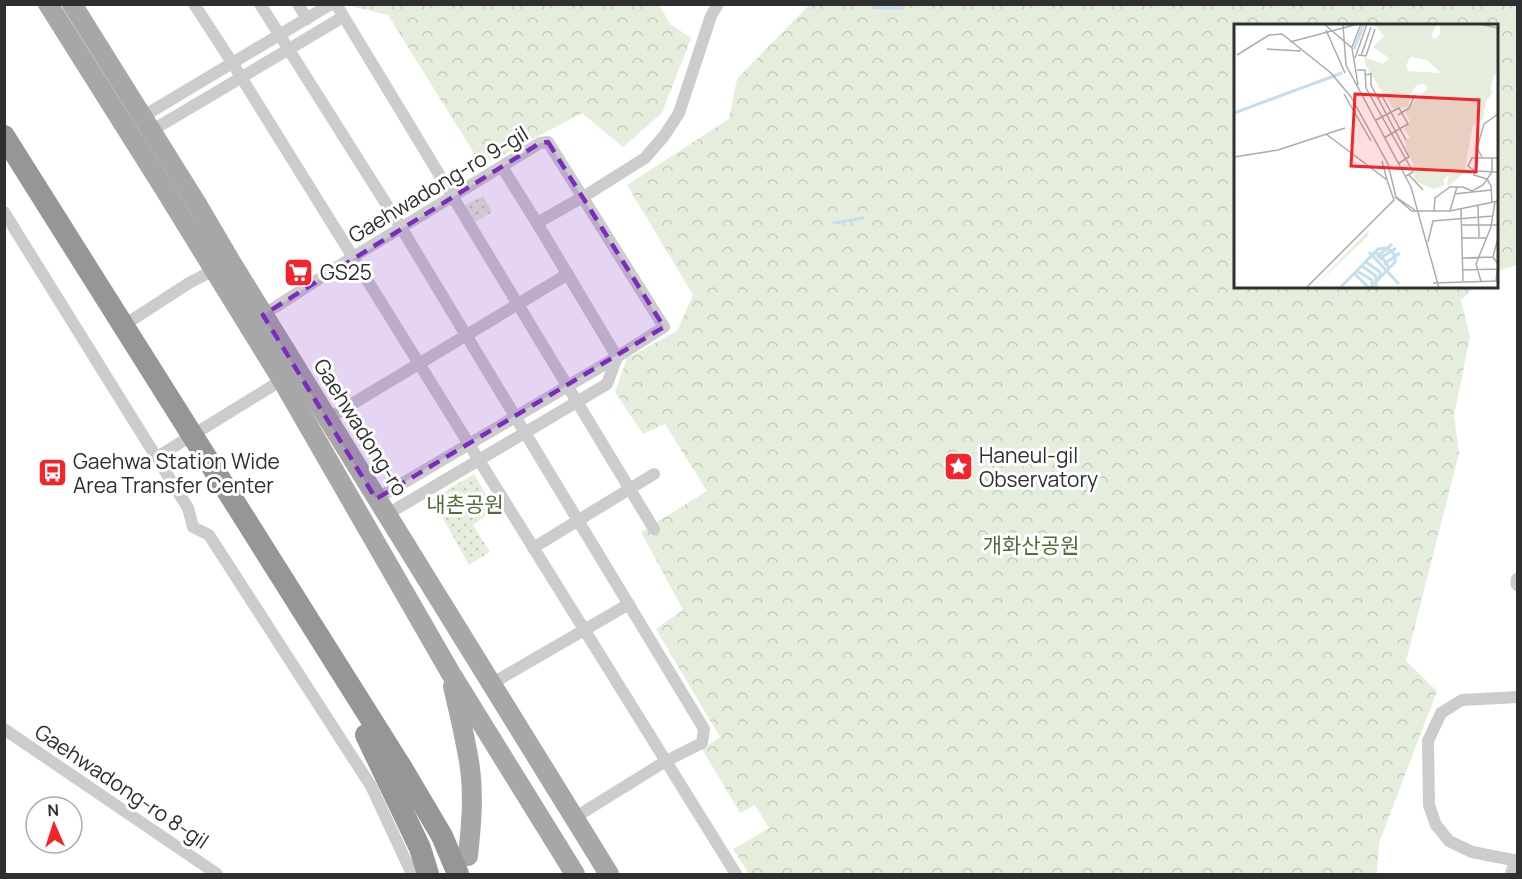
<svg xmlns="http://www.w3.org/2000/svg" width="1522" height="879" font-family="Manrope,'Noto Sans KR',sans-serif">
<style>
.forest{fill:url(#forest-crowns)}
.park{fill:url(#park-dots)}
.lines{fill:none;stroke-linecap:round;stroke-linejoin:round}
.stream{stroke:#c7deef;stroke-width:3}
.minor{stroke:#ccc;stroke-width:12}
.tertiary{stroke:#ccc;stroke-width:15}
.primary{stroke:#a7a7a7;stroke-width:20}
.motorway{stroke:#969696;stroke-width:22}
.marked{fill:#7b2cbf;fill-opacity:0.2;stroke:#7b2cbf;stroke-width:4.5;stroke-dasharray:12 8;stroke-linejoin:round}
.labels{text-anchor:middle;dominant-baseline:central;stroke-width:6;stroke-linejoin:round;paint-order:stroke}
.street-label{font-size:21px;fill:#2f2f2f;stroke:#fff}
.poi-label{font-size:21px;fill:#2f2f2f;stroke:#fff;text-anchor:start}
.park-label{font-size:21px;fill:#506f38;stroke:#fff}
.inset-river{fill:none;stroke:#c7deef;stroke-width:3}
.inset-road{fill:none;stroke:#acacac;stroke-width:1.5}
.view{fill:#f5232a;fill-opacity:0.15;stroke:#f5232a;stroke-width:3}
.inset-edge{fill:none;stroke:#2f2f2f;stroke-width:3}
</style>
<defs>
<pattern id="forest-crowns" width="20" height="18" patternUnits="userSpaceOnUse" patternTransform="scale(1.5)"><rect width="20" height="18" fill="#e5eedc"/><path d="M2 6a3 3 0 1 1 6 0M12 15a3 3 0 1 1 6 0" fill="none" stroke="#c5ccbd"/></pattern>
<pattern id="park-dots" width="8" height="8" patternUnits="userSpaceOnUse" patternTransform="scale(1.5)"><rect width="8" height="8" fill="#e5eedc"/><path d="M2 2h.1M6 6h.1" fill="none" stroke="#c5ccbd" stroke-width="1.8" stroke-linecap="round"/></pattern>
</defs>
<rect width="100%" height="100%" fill="#fff"/>
<!-- forest -->
<g class="forest">
<path d="M346,5H659L670,24L691,38L662,113L623,147L582,113L482,166L388,15Z"/>
<path d="M809,5H1517V265L1497,271L1496,26H1236V286L1475,287L1461,300L1470,337L1454,416L1459,453L1406,661L1437,691L1379,843L1377,874H749L733,849L769,828L755,805L740,813L702,749L720,737L656,629L683,610L641,532L707,491L665,424L643,434L615,392L627,358L677,331L693,295L627,185L729,119L737,79Z"/>
</g>
<!-- park -->
<g class="park">
<path d="M483,196L492,212L475,222L465,205Z"/>
<path d="M474,474L495,509L473,525L490,552L469,565L432,499Z"/>
</g>
<g class="lines">
<!-- stream -->
<g class="stream">
<path d="M876,8H903"/>
<path d="M834,223L863,218"/>
</g>
<!-- minor -->
<g class="minor">
<path d="M194,4L233,64L736,874"/>
<path d="M260,4L402,229L704,729L702,743L666,761L574,818"/>
<path d="M298,4L307,19"/>
<path d="M336,4L654,529"/>
<path d="M142,117L331,4"/>
<path d="M151,131L343,17"/>
<path d="M502,167L537,223L617,357"/>
<path d="M4,212L188,508L193,527L209,535L371,786L412,874"/>
<path d="M537,223L583,197L645,158L664,136L679,113L711,16L718,4"/>
<path d="M263,315L353,257L540,143L548,142L664,327L617,357L376,499"/>
<path d="M132,320L189,283L218,268"/>
<path d="M327,419L568,274"/>
<path d="M157,457L282,380"/>
<path d="M386,515L607,384L617,357"/>
<path d="M533,548L654,474"/>
<path d="M491,684L629,604"/>
<path d="M1518,697L1462,700L1441,713L1428,741L1429,805L1436,825L1449,841L1472,852L1518,861"/>
<path d="M4,729L217,874"/>
<path d="M1511,874L1515,861"/>
</g>
<!-- tertiary -->
<path class="tertiary" d="M1518,580V584"/>
<!-- primary -->
<g class="primary">
<path d="M48,4L165,190L282,380L450,672L575,874"/>
<path d="M72,4L197,204L231,262L609,874"/>
<path d="M453,686C459,713 466,740 470,768C474,797 471,827 468,856"/>
</g>
<!-- motorway -->
<g class="motorway">
<path d="M4,136L403,770L442,836L458,874"/>
<path d="M366,735L420,848L428,874"/>
</g>
</g>
<!-- marked area -->
<path class="marked" d="M548,142L664,327L376,499L263,315L540,143Z"/>
<!-- icons -->
<defs>
<symbol id="supermarket-square" viewBox="-11 -11 22 22"><rect x="-9" y="-9" width="18" height="18" rx="4" fill="#f5232a" stroke="#fff"/><path d="M-6-5.5h2.5l.6 2H6L4.5 2H-2.5L-4.4-4H-6ZM-1.5 3.2a1.3 1.3 0 1 0 .1 0ZM3 3.2a1.3 1.3 0 1 0 .1 0Z" fill="#fff"/></symbol>
<symbol id="sight-square" viewBox="-11 -11 22 22"><rect x="-9" y="-9" width="18" height="18" rx="4" fill="#f5232a" stroke="#fff"/><path d="M0-6L1.8-2.2L6-1.7L2.9 1.2L3.7 5.4L0 3.3L-3.7 5.4L-2.9 1.2L-6-1.7L-1.8-2.2Z" fill="#fff"/></symbol>
<symbol id="bus-square" viewBox="-11 -11 22 22"><rect x="-9" y="-9" width="18" height="18" rx="4" fill="#f5232a" stroke="#fff"/><path d="M-5-6H5V4H4V6H2V4H-2V6H-4V4H-5ZM-3.5-4V0h7V-4ZM-3.5 1.2v1.5H-2V1.2ZM2 1.2v1.5H3.5V1.2Z" fill="#fff"/></symbol>
</defs>
<g fill-rule="evenodd">
<use href="#supermarket-square" x="282" y="256" width="33" height="33"/>
<use href="#sight-square" x="942" y="450" width="33" height="33"/>
<use href="#bus-square" x="36" y="456" width="33" height="33"/>
</g>
<g class="labels">
<!-- street labels -->
<g class="street-label">
<text transform="translate(438 184) rotate(-31)">Gaehwadong-ro 9-gil</text>
<text transform="translate(361 427) rotate(58)">Gaehwadong-ro</text>
<text transform="translate(122 786) rotate(34)">Gaehwadong-ro 8-gil</text>
</g>
<!-- poi labels -->
<g class="poi-label">
<text x="320" y="272">GS25</text>
<text x="979" y="455">Haneul-gil<tspan x="979" dy="24">Observatory</tspan></text>
<text x="73" y="461">Gaehwa Station Wide<tspan x="73" dy="24">Area Transfer Center</tspan></text>
</g>
<!-- park labels -->
<g class="park-label">
<text x="465" y="504">내촌공원</text>
<text x="1031" y="545">개화산공원</text>
</g>
</g>
<!-- overview -->
<g transform="translate(1234 24)">
<rect width="264" height="264" fill="#fff"/>
<path d="M135,206L134,212L79,264Z" fill="#e5eedc"/>
<path d="M140,0H203L197,12L201,15L206,10V0H247L264,6V51H260L256,66L259,68L252,77L249,95L239,101L230,149L217,160L213,161L215,151L209,156L211,161L200,165L180,157V141L172,124L171,116L176,113L170,105L176,97L171,88L194,64L190,59L182,62L175,72V82L160,86L131,41L130,33L149,40L155,34L139,23L150,12ZM177,33L193,36L207,49L174,47L172,41Z" fill="#e5eedc" fill-rule="evenodd"/>
<path class="inset-river" d="M120,25L130,0M0,89L108,49M135,228L165,260M140,229L146,230L155,244M143,233L158,220M145,235L162,224M132,238L146,248V254M150,240L166,229M128,242L142,252V264M123,247L138,256V262M121,250L135,264M106,264L144,225L153,224L161,231V238L136,264"/>
<path class="inset-road" d="M90,0L118,24L124,61M246,0L264,4M109,1L112,41L177,163L205,264M92,6L111,49M56,18L124,0M118,23L127,0M33,25L67,27M3,31L35,11L48,10L97,49L117,73L154,140L162,173L181,186M124,31L132,32L141,5M127,32L137,3M121,34L133,0M123,46H131L132,64L179,148L172,152M131,51L137,50V61L175,133L165,139M110,70L137,117M143,74L148,72L172,116M164,91L175,84L181,71M142,96L165,84L174,100L150,114M0,133L44,126L111,104M248,133L243,124L250,100L264,90M264,134H238L234,142L241,147L264,148M148,137L153,156M241,147L240,151L253,155L257,162L258,179M175,151L189,166M220,170L257,166M161,173L178,187H216L264,177M244,182L245,213M227,185L229,257M200,187L201,174L216,163H229L238,167L249,161L258,148V134M216,187L223,163M228,201H264M228,214H252M194,218L199,197L259,192M229,234L259,233M229,246L264,245M247,257L242,240L257,203L261,178M262,257L264,240L259,233L264,214M199,259L264,257M72,264L160,176L153,156L92,110"/>
<path class="view" d="M121,70L245,76L242,148L117,142Z"/>
<rect width="264" height="264" class="inset-edge"/>
</g>
<!-- border -->
<rect width="1522" height="879" fill="none" stroke="#2f2f2f" stroke-width="12"/>
<!-- north arrow -->
<g transform="translate(54 825) rotate(357)"><circle r="28" fill="#ffffff" stroke="#acacac" stroke-width="1.5"/>
<path d="M0-4.5L10 22L0 15L-10 22Z" fill="#f5232a"/>
<text y="-9" font-size="16" font-weight="bold" text-anchor="middle" fill="#2f2f2f">N</text>
</g>
</svg>
